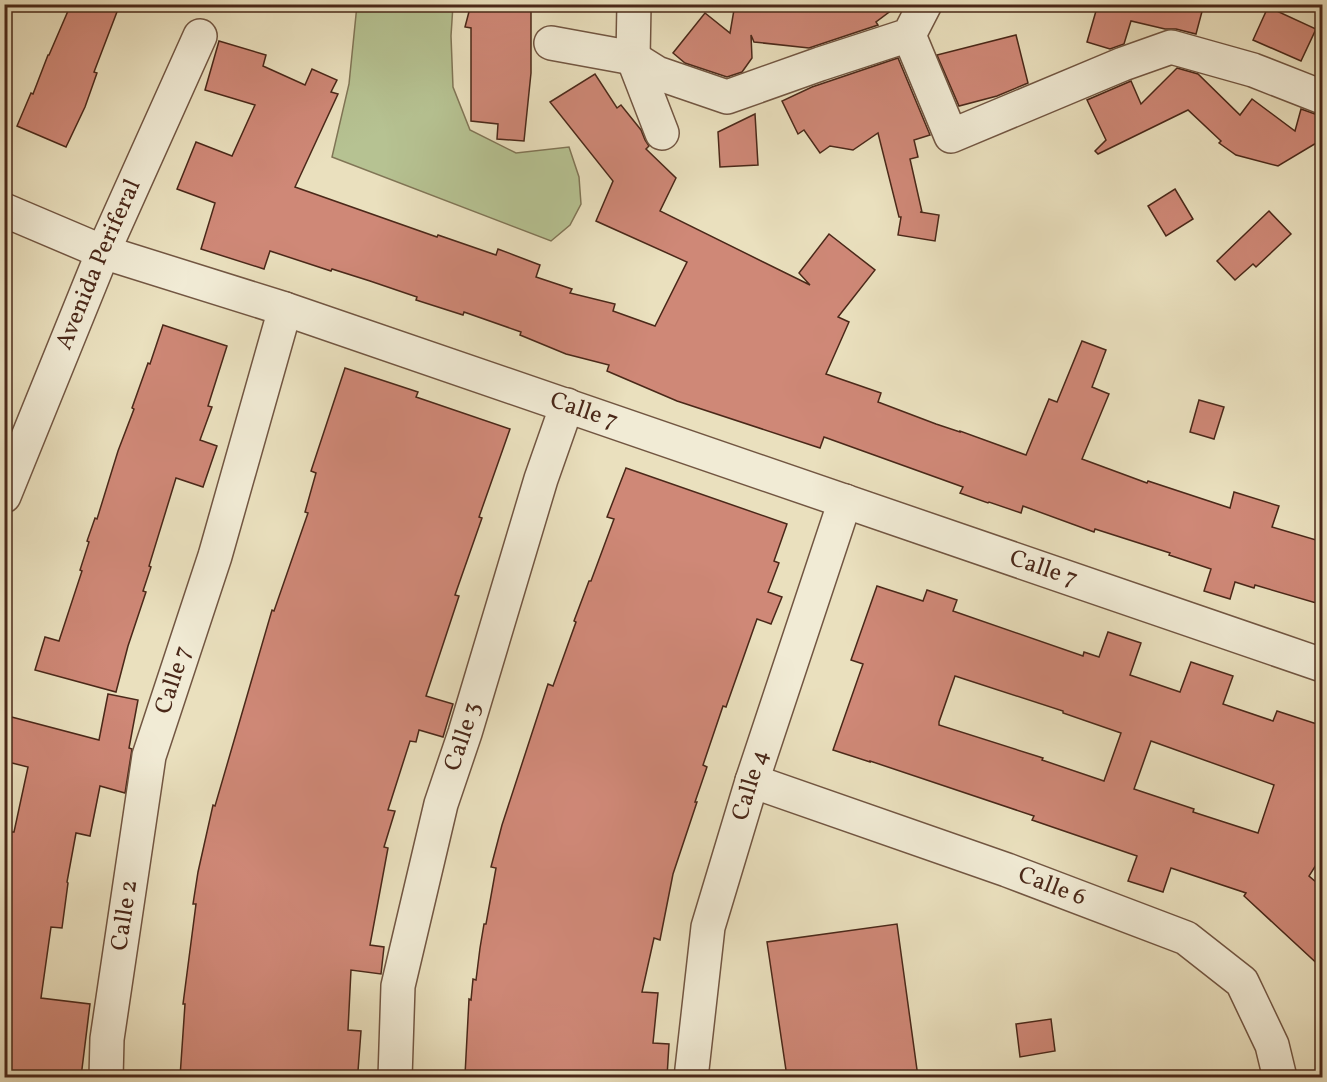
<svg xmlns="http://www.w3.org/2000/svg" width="1327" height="1082" font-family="Vollkorn,serif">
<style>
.green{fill:#b6c292;stroke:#807556;stroke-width:1.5}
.building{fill:#cf8877;stroke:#4a2819;stroke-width:1.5;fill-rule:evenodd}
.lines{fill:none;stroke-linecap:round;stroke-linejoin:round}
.minor-casing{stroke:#725642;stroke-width:36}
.minor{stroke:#f1ebd5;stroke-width:33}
.labels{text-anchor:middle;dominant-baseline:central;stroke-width:6;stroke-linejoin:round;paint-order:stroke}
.street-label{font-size:24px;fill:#4a2819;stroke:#f1ebd5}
</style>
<rect width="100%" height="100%" fill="#eae0be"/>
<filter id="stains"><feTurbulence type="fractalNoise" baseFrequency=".00333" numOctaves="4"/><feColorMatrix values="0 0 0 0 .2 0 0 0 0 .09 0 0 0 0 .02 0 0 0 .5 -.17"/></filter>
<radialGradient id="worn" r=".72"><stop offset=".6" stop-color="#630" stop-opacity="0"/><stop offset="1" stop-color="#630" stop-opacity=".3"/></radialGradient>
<!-- green -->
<path class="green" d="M357,5H453L451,36L453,87L470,130L516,153L569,147L579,177L581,204L570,225L551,241L332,157L349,84Z"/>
<!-- building -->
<g class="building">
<path d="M71,4H120L94,72L97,73L85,107L66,147L17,126L31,93L33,94L48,55H49Z"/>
<path d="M471,4H531V73L524,141L497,139L498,124L471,121V28L465,27Z"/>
<path d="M735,4H900L876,22L878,25L809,48L754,42L751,35L752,58L742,72L727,77L685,63L673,53L705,13L730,33Z"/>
<path d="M1098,4H1204L1196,34L1176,29H1165L1131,21L1124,44L1110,49L1087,42Z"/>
<path d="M1268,7L1316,29L1301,61L1253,40Z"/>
<path d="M1016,35L1028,83L997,96L959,106L937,55Z"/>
<path d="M219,41L266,55L263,66L305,85L312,69L337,80L331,92L338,94L295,187L437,237L438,235L496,255L498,249L540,265L536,277L572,289L570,293L615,304L613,311L655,326L687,262L596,221L613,181L550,102L595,74L617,108L621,105L641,130L645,140L649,146L646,149L676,178L660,211L810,285L799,273L829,234L875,270L838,317L849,322L826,374L881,393L878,402L936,424L960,432V431L1026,455L1049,399L1057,402L1082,341L1106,350L1092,387L1109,394L1082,459L1147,483L1148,481L1230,508L1234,492L1279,506L1272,527L1323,542V605L1255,585L1254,588L1235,582L1230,599L1204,591L1211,569L1169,555L1170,553L1095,529L1094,532L1023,506L1021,513L989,502L988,503L960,493L963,487L824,437L820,448L677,401L607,371L609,365L566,354L520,335L521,332L464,312L463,315L416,300L417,297L370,281L332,269L331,271L270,251L264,269L201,249L215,203L177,189L196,142L232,156L255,105L205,90Z"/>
<path d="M898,58L930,135L914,140L918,157L910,159L922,212H920L939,215L935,241L898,235L901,217H899L878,133L853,150L830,146L820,153L804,130L798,134L782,101L812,87Z"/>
<path d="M1177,68L1198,74L1240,115L1252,99L1295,131L1301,109L1315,114L1323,115V139L1278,166L1236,155L1219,143L1221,141L1188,110L1098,154L1095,151L1106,140L1087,100L1131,81L1141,104Z"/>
<path d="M755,114L758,165L720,167L718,132Z"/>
<path d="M1175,189L1193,219L1166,236L1148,206Z"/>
<path d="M1269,211L1291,234L1256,267L1253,264L1235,280L1217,261Z"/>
<path d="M163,325L227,346L208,406L212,407L200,440L217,446L203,487L176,478L149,566L151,567L143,591L146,592L128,646L116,692L35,670L45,637L59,641L82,571L80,570L89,542L87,541L95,518L97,519L118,451L134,409L132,408L148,363L150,364Z"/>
<path d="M345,368L418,392L416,397L510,429L479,517L482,518L455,595L459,596L426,696L453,704L443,737L419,730L416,742L410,741L388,810L395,811L384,847L388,848L370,945L384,947L381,974L351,970L348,1030L361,1031L358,1071H356V1077H180L185,1004H183L196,904H193L198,872L213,805L215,806L272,610L274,611L308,513L305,512L316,473L311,471Z"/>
<path d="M1199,400L1224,407L1214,439L1190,432Z"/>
<path d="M626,468L787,524L774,561L779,563L768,592L782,597L771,624L757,619L726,707L723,706L703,765L707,767L695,802H697L673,874L660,940L654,938L642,992L658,993L653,1043L669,1044L667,1077L647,1075V1077H502L465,1075L469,999L471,1000L473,979L476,980L480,948L484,924H486L496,868L491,867L502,825L548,684L553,686L576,622L574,621L589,581H591L614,519L607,517Z"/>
<path d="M877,586L923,601L927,590L957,600L953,611L1083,656L1084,652L1099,657L1108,632L1141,643L1130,675L1180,692L1191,662L1233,676L1223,704L1273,721L1277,711L1323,726V854L1309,876L1323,888V969L1244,896L1246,893L1171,868L1163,892L1128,881L1137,856L1032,820L1034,816L870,761V762L833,750L863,664L851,660ZM955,676L1063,711V713L1121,733L1104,781L1042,760L1043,758L939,725V722ZM1151,741L1274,785L1258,833L1193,812L1194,809L1134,789Z"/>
<path d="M108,694L138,700L129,748L132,749L125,793L100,786L90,836L76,833L67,882L68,883L62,928L51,927L41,998L90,1004L81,1077H4V860L9,832H14L28,767L4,761V715L99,740Z"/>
<path d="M897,924L918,1077H787L767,942Z"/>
<path d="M1051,1019L1055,1051L1020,1057L1016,1024Z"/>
</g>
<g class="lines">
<defs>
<g id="minor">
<path d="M634,4L633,58L662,133"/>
<path d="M909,35L951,136L1123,64L1171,47L1253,70L1322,97"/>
<path d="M551,43L633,58L657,73L727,97L820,64L909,35L925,4"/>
<path id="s1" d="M4,210L103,252L285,309L1322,665"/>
<path id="s2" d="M4,496L103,252L200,36"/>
<path id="s3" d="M752,781L1007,870L1186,938L1242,982L1272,1045L1280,1078"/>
<path id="s4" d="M106,1078L107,1039L149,756L215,556L285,309"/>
<path id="s5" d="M395,1078L398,986L441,804L465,733L541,479L567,405"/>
<path id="s6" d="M691,1078L708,927L752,781L845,501"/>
</g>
</defs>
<!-- minor casing -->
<use href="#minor" class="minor-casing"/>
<!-- minor -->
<use href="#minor" class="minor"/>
</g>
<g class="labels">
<!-- street labels -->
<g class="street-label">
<text stroke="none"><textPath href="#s2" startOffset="250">Avenida Periferal</textPath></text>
<text stroke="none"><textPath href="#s1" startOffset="614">Calle 7</textPath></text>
<text stroke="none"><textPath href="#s1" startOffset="1100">Calle 7</textPath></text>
<text stroke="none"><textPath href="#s4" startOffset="405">Calle 7</textPath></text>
<text stroke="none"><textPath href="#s5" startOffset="350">Calle 3</textPath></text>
<text stroke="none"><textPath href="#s6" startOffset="300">Calle 4</textPath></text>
<text stroke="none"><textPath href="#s3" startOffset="318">Calle 6</textPath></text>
<text stroke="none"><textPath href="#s4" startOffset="164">Calle 2</textPath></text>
</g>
</g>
<!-- margin -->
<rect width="1327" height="1082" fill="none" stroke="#eae0be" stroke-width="24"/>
<rect x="6" y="6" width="1315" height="1070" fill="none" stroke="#4a2819" stroke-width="3"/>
<rect x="12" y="12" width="1303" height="1058" fill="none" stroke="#4a2819" stroke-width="1.5"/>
<rect width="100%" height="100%" filter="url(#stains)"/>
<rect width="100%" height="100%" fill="url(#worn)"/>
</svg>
